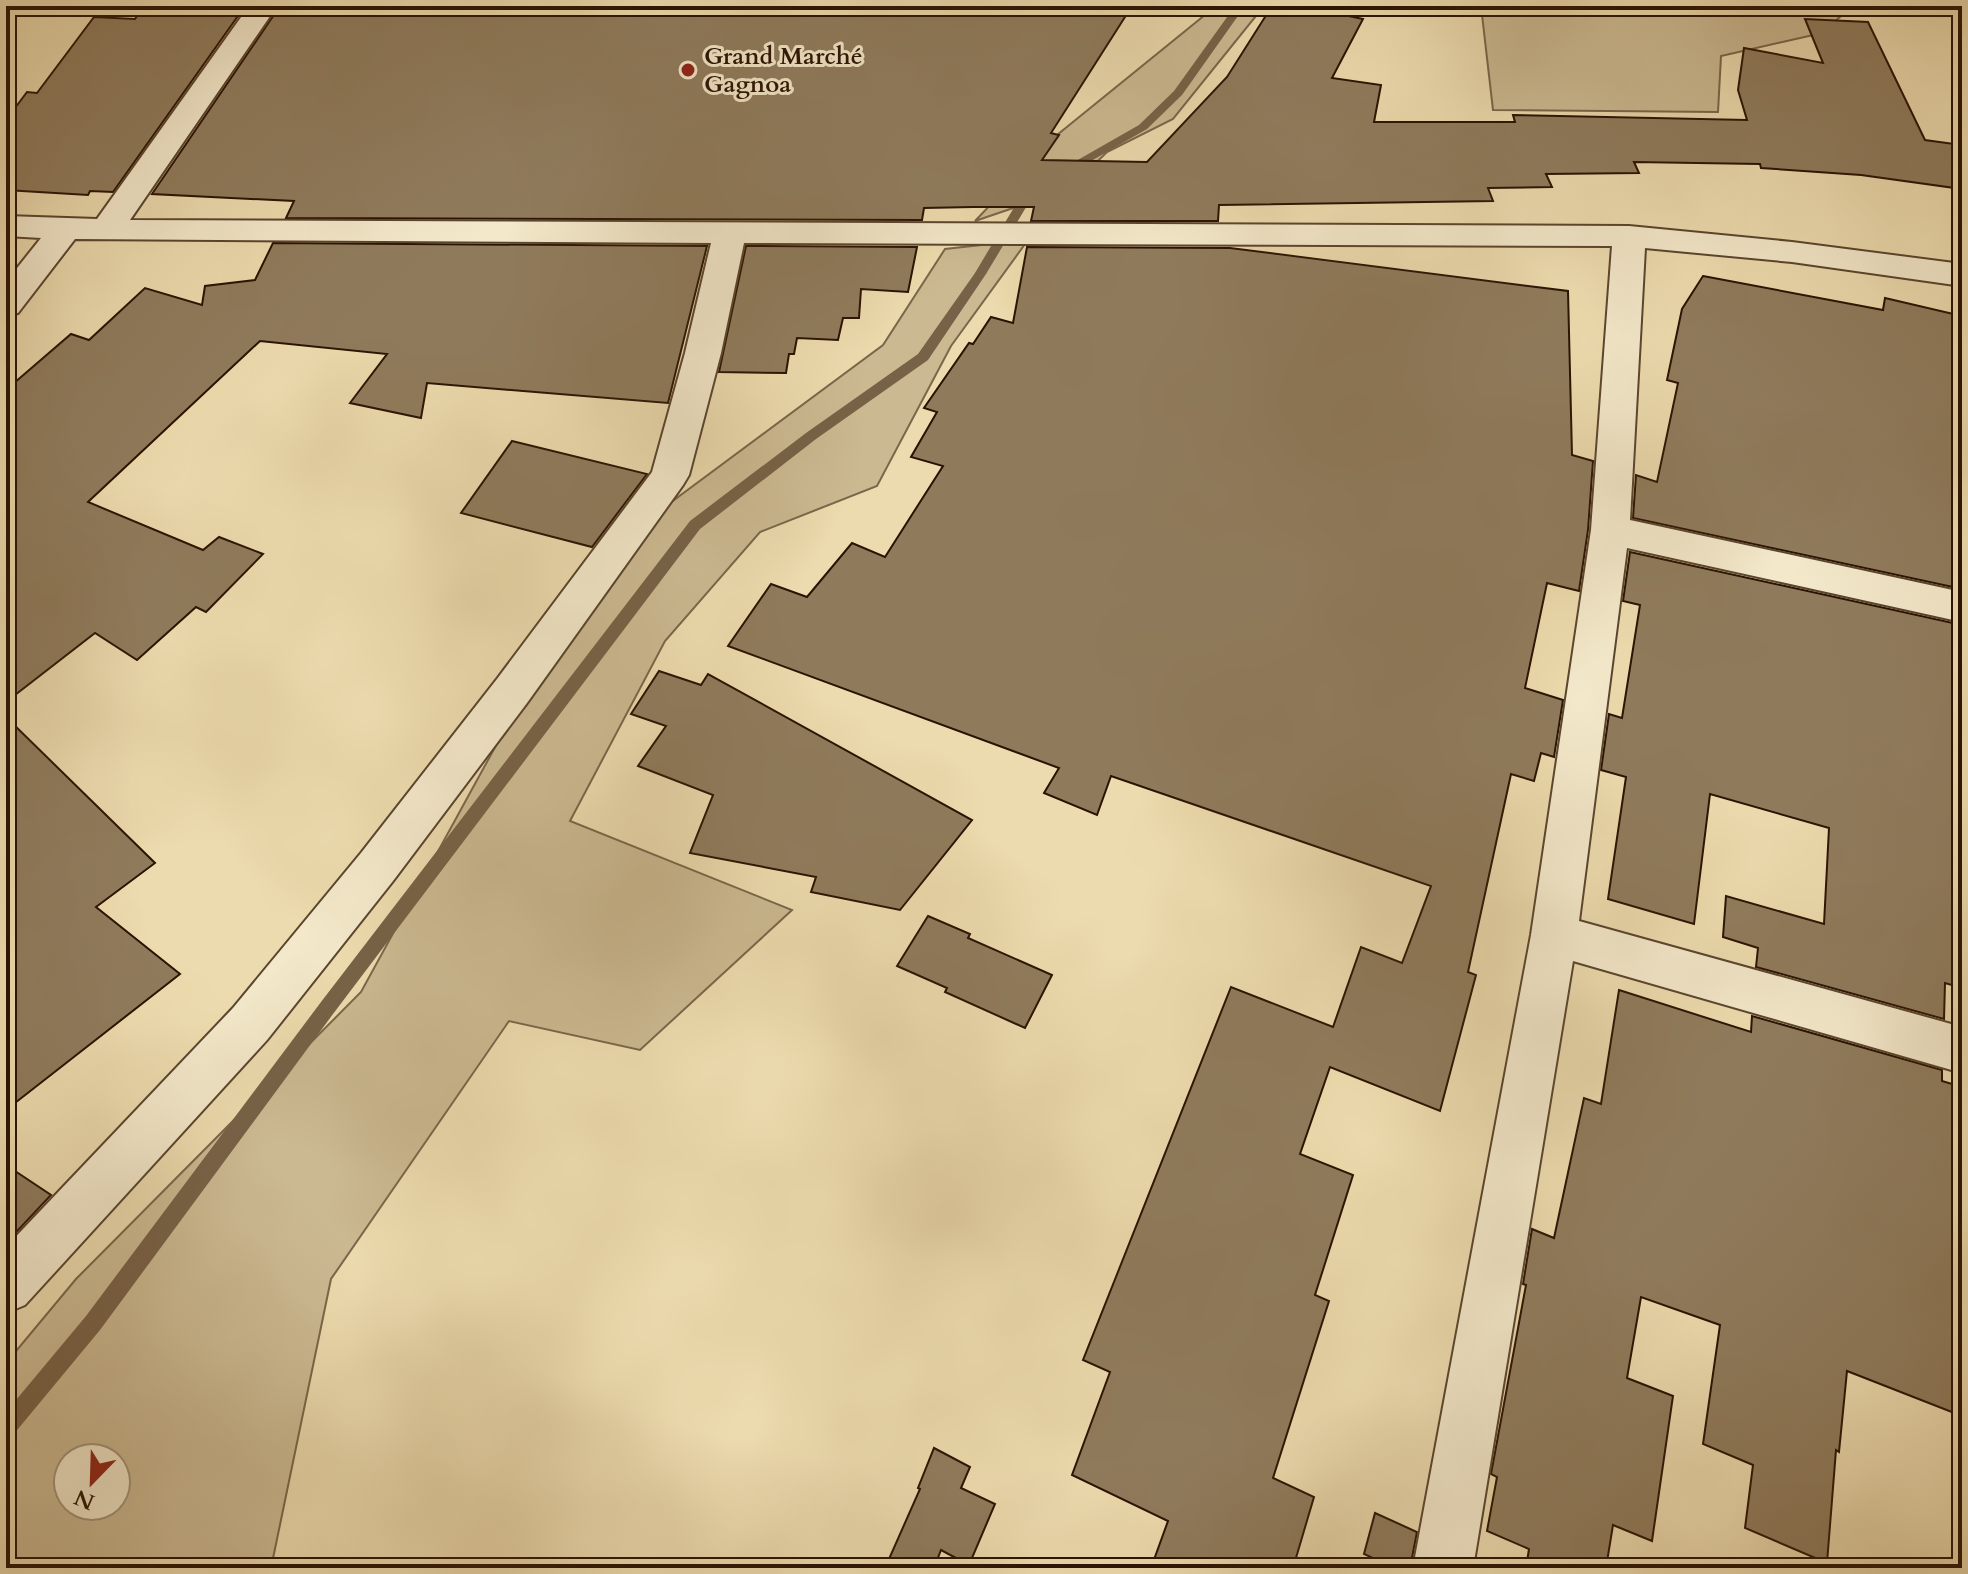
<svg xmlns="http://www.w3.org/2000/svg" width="1968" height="1574" font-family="Cardo,serif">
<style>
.green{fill:#cbb991;stroke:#7a664a;stroke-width:2;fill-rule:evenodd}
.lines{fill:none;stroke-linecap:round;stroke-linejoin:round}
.stream{fill:#776247;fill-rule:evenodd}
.building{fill:#8f7b5c;stroke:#2a1303;stroke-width:2}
.minor-casing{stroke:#5a452e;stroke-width:4}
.minor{fill:#f3e8ca;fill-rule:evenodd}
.poi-dot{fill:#8f2418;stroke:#f3e8ca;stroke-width:3}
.labels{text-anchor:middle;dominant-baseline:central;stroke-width:6;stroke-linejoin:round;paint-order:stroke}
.far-poi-label{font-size:24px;font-weight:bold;fill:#2a1303;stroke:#f3e8ca;text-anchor:start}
</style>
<rect width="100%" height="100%" fill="#ecdbae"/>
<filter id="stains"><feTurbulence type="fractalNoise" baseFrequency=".0025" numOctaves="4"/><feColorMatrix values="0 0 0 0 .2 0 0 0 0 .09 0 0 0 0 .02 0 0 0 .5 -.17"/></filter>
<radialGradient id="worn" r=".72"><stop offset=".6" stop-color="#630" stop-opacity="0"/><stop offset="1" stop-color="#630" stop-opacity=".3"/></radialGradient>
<!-- green -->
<g class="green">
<path d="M1216,6H1264L1173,119L1107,152L1069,189L975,221L1057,135Z"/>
<path d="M1481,6H1852L1822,33L1721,56L1718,112L1493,110Z"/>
<path d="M1028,240L951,346L877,486L760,532L665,641L570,821L792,910L640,1050L509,1021L331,1279L271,1568H6V1363L76,1279L361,992L534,676L662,509L883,345L945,249ZM68,1458H116V1506H68Z"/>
</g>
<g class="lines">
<!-- stream -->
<g class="stream">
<path d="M1235,6H1245L1182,95L1147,129L1070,173H1062V169L1139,125L1174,91Z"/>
<path d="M1031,185L1037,189L986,274L928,360L816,439L700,529L333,1014L100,1330L13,1435L6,1438V1412L86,1316L321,1002L690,521L806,433L918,354L975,273L1025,189Z"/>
</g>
</g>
<!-- building -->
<g class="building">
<path d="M183,6H245L113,192L90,191L88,195L6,190V120L27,92L37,93L94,17L135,19L139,13L183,14Z"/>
<path d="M280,6H1132L1051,133L1059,135L1042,160L1147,162L1227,77L1272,6H1343L1339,14L1363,19L1332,78L1381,85L1374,122H1515L1513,115L1747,120L1738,90L1744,48L1823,63L1805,19L1868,22L1925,140L1962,145V189L1861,175L1761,168L1760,164L1634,162L1639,173L1546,174L1552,187L1488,188L1493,201L1219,205L1218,221H1031L1034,207H973L924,208L922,220L286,218L294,201L152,194Z"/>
<path d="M273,243L707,246L668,403L427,383L421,418L350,403L387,354L260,341L88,502L203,550L219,537L263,554L206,612L196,607L137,660L95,633L6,702V390L71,334L89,340L145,288L202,305L205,286L255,280Z"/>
<path d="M746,246L917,247L908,292L861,289L859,318H843L838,340L797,338L794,354H789L786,373L719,372Z"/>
<path d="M1027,247L1230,248L1568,291L1572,455L1593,461L1588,530L1579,591L1547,583L1525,688L1563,700L1554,757L1541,753L1534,781L1511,774L1468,972L1476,975L1440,1111L1330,1067L1300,1154L1353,1175L1315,1295L1329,1301L1273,1478L1314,1497L1293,1568H1151L1168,1521L1072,1475L1110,1372L1083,1360L1231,987L1333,1027L1361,947L1402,963L1431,886L1111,776L1097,815L1044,793L1059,768L728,646L771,584L807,597L852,543L885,557L943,466L911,457L937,412L924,408L969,343L973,344L991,317L1013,323Z"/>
<path d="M1703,276L1883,310L1885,298L1962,316L1957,484L1962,485V589L1633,518L1636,475L1657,482L1678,383L1667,380L1682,309Z"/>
<path d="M512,441L647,474L592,547L461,513Z"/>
<path d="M1630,552L1962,625V988L1945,983L1944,1019L1756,967L1758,948L1723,937L1726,896L1824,924L1829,828L1710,794L1694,924L1608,899L1626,777L1601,770L1609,714L1622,718L1640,605L1623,601Z"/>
<path d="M659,671L701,685L708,674L972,820L900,910L811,892L816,877L690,853L713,795L638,766L666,726L631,714Z"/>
<path d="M6,717L155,863L96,907L180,974L6,1110Z"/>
<path d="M928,916L970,934L968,938L1052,975L1025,1028L945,992L947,988L897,966Z"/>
<path d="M1619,990L1751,1032L1752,1016L1942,1070V1081L1962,1087V1416L1847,1371L1839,1452L1836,1450L1827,1563L1745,1528L1753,1465L1703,1444L1720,1325L1641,1297L1627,1378L1673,1396L1652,1541L1613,1525L1606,1568H1526L1529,1549L1487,1531L1497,1477L1491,1474L1526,1285L1523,1284L1532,1229L1554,1238L1584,1098L1601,1104Z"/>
<path d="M6,1165L51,1195L6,1243Z"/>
<path d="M934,1448L970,1467L961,1488L995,1504L969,1565L941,1550L934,1568H885L920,1489L918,1488Z"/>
<path d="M1375,1513L1417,1532L1410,1568H1394L1364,1554Z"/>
</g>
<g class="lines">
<defs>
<path id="minor" d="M249,6H277L130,220L1629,226L1792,242L1962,264V286L1792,262L1645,248L1630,520L1962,592V622L1627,548L1579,921L1962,1027V1073L1573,961L1473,1568H1413L1531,935L1591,530L1612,246L744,243L721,353L689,475L683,485L527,703L393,881L267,1040L25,1305L6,1313V1247L233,1008L361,853L497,679L652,472L685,353L711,243L75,239L18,313L6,316V282L41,238L6,236V216L97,219Z"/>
</defs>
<!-- minor casing -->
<use href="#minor" class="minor-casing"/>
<!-- minor -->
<use href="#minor" class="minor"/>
</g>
<!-- markers -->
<circle class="poi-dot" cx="688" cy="70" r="8"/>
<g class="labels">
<!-- far-poi labels -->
<g class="far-poi-label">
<text x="704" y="56">Grand Marché<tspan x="704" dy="28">Gagnoa</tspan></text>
</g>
</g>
<!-- margin -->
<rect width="1968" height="1574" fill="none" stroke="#ecdbae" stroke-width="32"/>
<rect x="8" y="8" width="1952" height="1558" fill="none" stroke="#2a1303" stroke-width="4"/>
<rect x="16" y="16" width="1936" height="1542" fill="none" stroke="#2a1303" stroke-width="2"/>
<!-- north arrow -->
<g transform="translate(92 1482) rotate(203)"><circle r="38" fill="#f3e8ca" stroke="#a3937a" stroke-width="2"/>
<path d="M0-6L14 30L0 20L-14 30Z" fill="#8f2418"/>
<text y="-12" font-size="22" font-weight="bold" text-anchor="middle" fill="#2a1303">N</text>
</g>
<rect width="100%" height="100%" filter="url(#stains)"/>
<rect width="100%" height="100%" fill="url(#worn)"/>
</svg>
